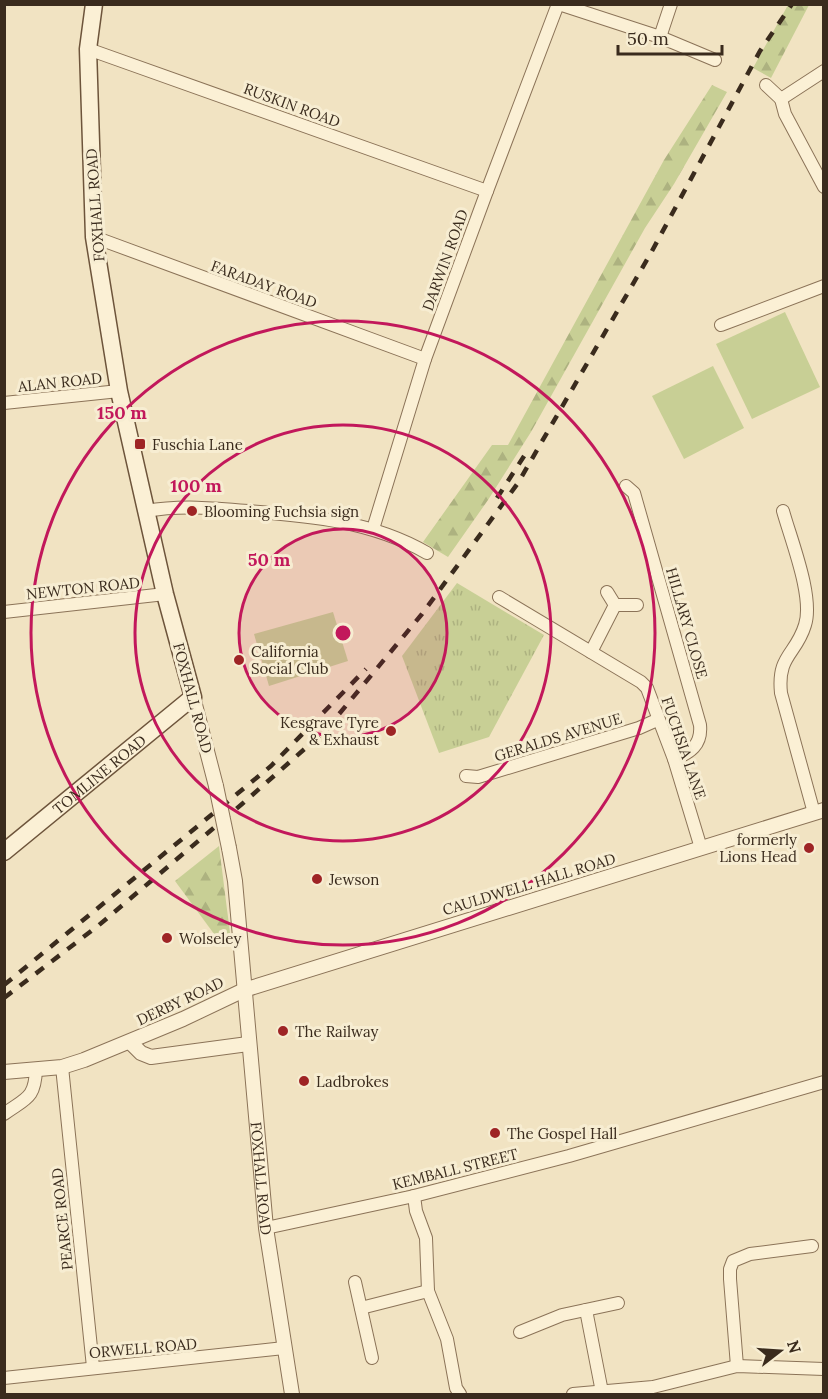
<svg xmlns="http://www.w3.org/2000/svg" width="828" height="1399" font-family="Lora,serif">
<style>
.forest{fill:url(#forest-firs)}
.park{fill:url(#park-tufts)}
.pitch{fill:#c8cf95}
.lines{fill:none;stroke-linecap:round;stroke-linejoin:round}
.minor-casing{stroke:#8b7358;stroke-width:14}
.tertiary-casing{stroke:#8b7358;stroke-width:16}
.secondary-casing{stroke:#6d543b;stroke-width:19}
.minor{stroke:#fbf0d5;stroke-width:12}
.tertiary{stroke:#fbf0d5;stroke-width:14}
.secondary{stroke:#fbf0d5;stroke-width:16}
.rail{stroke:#3a2b1d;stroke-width:4.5;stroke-dasharray:10 10;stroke-linecap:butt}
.tertiary-bridge-casing{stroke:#8b7358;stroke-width:16;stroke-linecap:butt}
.tertiary-bridge{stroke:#fbf0d5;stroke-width:14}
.ring{fill:none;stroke:#c2185b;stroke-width:3}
.poi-dot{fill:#9e2425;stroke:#f7edd2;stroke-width:2}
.labels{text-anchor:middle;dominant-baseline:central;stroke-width:6;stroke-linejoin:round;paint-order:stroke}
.street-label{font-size:15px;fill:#3a2b1d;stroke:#f7edd2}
.poi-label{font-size:15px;fill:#3a2b1d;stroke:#f7edd2;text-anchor:start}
.centre{fill:#c2185b;stroke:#f7edd2;stroke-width:3}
.ring-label{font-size:18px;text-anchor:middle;font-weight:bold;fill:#c2185b;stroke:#f7edd2;stroke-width:6;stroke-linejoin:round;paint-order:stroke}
</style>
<defs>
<pattern id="forest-firs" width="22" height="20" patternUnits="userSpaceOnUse" patternTransform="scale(1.5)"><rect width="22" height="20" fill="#c8cf95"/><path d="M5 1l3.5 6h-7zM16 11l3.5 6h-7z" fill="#adb280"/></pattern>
<pattern id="park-tufts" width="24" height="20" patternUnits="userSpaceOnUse" patternTransform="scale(1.5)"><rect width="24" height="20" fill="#c8cf95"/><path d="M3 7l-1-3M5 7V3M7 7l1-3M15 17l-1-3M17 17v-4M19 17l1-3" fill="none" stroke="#adb280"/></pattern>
</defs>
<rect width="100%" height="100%" fill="#f1e3c2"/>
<!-- forest -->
<g class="forest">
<path d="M788,5H809L771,78L753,68Z"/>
<path d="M712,85L727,92L674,184L645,228L531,432L488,500L448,557L423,542L492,445H508L664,160Z"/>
<path d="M219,846L230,933L220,942L175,881Z"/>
</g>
<!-- park -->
<path class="park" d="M457,583L544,635L489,737L439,753L402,656Z"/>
<!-- pitch -->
<g class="pitch">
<path d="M785,312L820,387L752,419L716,344Z"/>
<path d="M713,366L744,428L684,459L652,396Z"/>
<path d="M333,612L348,661L269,686L254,634Z"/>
</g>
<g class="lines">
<defs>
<g id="minor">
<path d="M559,4L660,37L715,60"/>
<path d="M660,37L671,4"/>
<path d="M88,49L487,191"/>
<path d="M766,85L781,99"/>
<path d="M781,99L785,114L824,187"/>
<path d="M781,99L824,71"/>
<path d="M94,237L425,359"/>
<path d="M721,325L824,286"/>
<path d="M4,403L119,391"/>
<path d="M626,486L634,493L700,725C702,745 690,753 674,759"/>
<path d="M146,511C180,505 214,508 248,511C310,516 372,521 427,553"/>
<path d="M783,511C791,540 814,597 805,625C796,655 777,655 781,693L814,813"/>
<path d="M373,529L425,359L487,191L558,4"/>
<path d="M607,592L615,605H637"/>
<path d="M499,597L641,682L647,688L674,759L701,848"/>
<path d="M4,612L165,594"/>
<path d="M591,652L615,605"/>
<path d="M466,776L478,777L639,728L657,720"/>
<path d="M62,1067L93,1367"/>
<path d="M4,1114C26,1098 35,1099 36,1069"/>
<path d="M414,1196L416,1211L426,1238L428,1291L447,1339L456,1388L460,1394"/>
<path d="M266,1228L414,1196L569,1156L824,1082"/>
<path d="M355,1282L372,1358"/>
<path d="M361,1308L428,1291"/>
<path d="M586,1310L602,1392"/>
<path d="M520,1332L562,1315L618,1303"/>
<path d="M737,1366L730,1279V1269L733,1261L750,1254L812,1246"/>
<path d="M4,1378L284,1348"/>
<path d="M573,1394L653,1387L737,1366L824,1369"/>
</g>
<g id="tertiary">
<path d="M193,697L216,786"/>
<path id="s1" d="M229,848L235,881L266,1228L292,1394"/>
<path d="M130,1042L141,1053L151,1057L248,1044"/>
<path d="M4,1072L62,1067L84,1060L183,1019L244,990L824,810"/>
</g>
<g id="secondary">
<path id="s2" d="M4,852L193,697L165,594L119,391L94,237L88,49L94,4"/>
</g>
</defs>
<!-- minor casing -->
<use href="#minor" class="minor-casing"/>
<!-- tertiary casing -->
<use href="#tertiary" class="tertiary-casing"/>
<!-- secondary casing -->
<use href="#secondary" class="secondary-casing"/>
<!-- minor -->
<use href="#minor" class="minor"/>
<!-- tertiary -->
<use href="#tertiary" class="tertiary"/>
<!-- secondary -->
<use href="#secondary" class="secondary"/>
<!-- rail -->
<g class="rail">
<path d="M497,498L528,450"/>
<path d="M4,985L271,766L366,669"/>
<path d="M4,998L99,925L242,804L325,731L422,614L518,483L652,251L760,51L792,4"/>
</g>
<defs>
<path id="tertiary-bridge" d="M216,786L229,848"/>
</defs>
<!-- tertiary-bridge casing -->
<use href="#tertiary-bridge" class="tertiary-bridge-casing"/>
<!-- tertiary-bridge -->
<use href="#tertiary-bridge" class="tertiary-bridge"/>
</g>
<!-- distance rings -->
<circle cx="343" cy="633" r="104" fill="#c2185b" fill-opacity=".12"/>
<g class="ring">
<circle cx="343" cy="633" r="104"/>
<circle cx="343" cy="633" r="208"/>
<circle cx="343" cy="633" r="312"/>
</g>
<!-- markers -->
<g class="poi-dot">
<rect x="134" y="438" width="12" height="12" rx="3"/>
<circle cx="192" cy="511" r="6"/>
<circle cx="239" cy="660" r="6"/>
<circle cx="391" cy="731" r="6"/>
<circle cx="809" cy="848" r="6"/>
<circle cx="317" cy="879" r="6"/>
<circle cx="167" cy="938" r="6"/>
<circle cx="283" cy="1031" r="6"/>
<circle cx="304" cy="1081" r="6"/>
<circle cx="495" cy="1133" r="6"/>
</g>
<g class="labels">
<!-- street labels -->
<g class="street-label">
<text transform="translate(292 105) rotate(20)">RUSKIN ROAD</text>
<text transform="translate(95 205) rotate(-94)">FOXHALL ROAD</text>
<text transform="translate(445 260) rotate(-70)">DARWIN ROAD</text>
<text transform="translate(264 284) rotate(20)">FARADAY ROAD</text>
<text transform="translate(60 382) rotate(-6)">ALAN ROAD</text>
<text transform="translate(83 588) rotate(-6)">NEWTON ROAD</text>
<text transform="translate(687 623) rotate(74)">HILLARY CLOSE</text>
<text transform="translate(193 698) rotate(75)">FOXHALL ROAD</text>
<text transform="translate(558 737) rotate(-17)">GERALDS AVENUE</text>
<text transform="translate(684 748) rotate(71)">FUCHSIA LANE</text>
<text stroke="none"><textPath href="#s2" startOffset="123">TOMLINE ROAD</textPath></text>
<text transform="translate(529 884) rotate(-17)">CAULDWELL HALL ROAD</text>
<text transform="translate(180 1001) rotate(-25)">DERBY ROAD</text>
<text transform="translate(455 1169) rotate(-14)">KEMBALL STREET</text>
<text stroke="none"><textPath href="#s1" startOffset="332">FOXHALL ROAD</textPath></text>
<text transform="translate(62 1219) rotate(-96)">PEARCE ROAD</text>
<text transform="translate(143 1348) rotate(-5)">ORWELL ROAD</text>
</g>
<!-- poi labels -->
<g class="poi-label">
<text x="152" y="444">Fuschia Lane</text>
<text x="204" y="511">Blooming Fuchsia sign</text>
<text x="251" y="651">California<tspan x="251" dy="17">Social Club</tspan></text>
<text x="379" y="722" text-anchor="end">Kesgrave Tyre<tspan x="379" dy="17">&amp; Exhaust</tspan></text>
<text x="797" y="839" text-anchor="end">formerly<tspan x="797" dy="17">Lions Head</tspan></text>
<text x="329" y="879">Jewson</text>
<text x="179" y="938">Wolseley</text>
<text x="295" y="1031">The Railway</text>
<text x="316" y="1081">Ladbrokes</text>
<text x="507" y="1133">The Gospel Hall</text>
</g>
</g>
<circle cx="343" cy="633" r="9" class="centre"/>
<g class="ring-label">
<text x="122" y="419">150 m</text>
<text x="196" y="492">100 m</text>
<text x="269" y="566">50 m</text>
</g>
<!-- border -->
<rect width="828" height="1399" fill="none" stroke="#3a2b1d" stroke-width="12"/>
<!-- north arrow -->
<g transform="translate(780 1351) rotate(73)" stroke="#f7edd2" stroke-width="4.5" paint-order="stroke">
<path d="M0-4.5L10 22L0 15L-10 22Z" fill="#3a2b1d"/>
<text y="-9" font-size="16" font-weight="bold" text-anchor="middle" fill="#3a2b1d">N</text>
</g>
<!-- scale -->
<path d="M618 45v9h104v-9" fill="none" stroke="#3a2b1d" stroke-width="3"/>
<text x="627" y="45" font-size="18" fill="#3a2b1d" stroke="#f7edd2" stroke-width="4.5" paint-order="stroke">50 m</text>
</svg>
